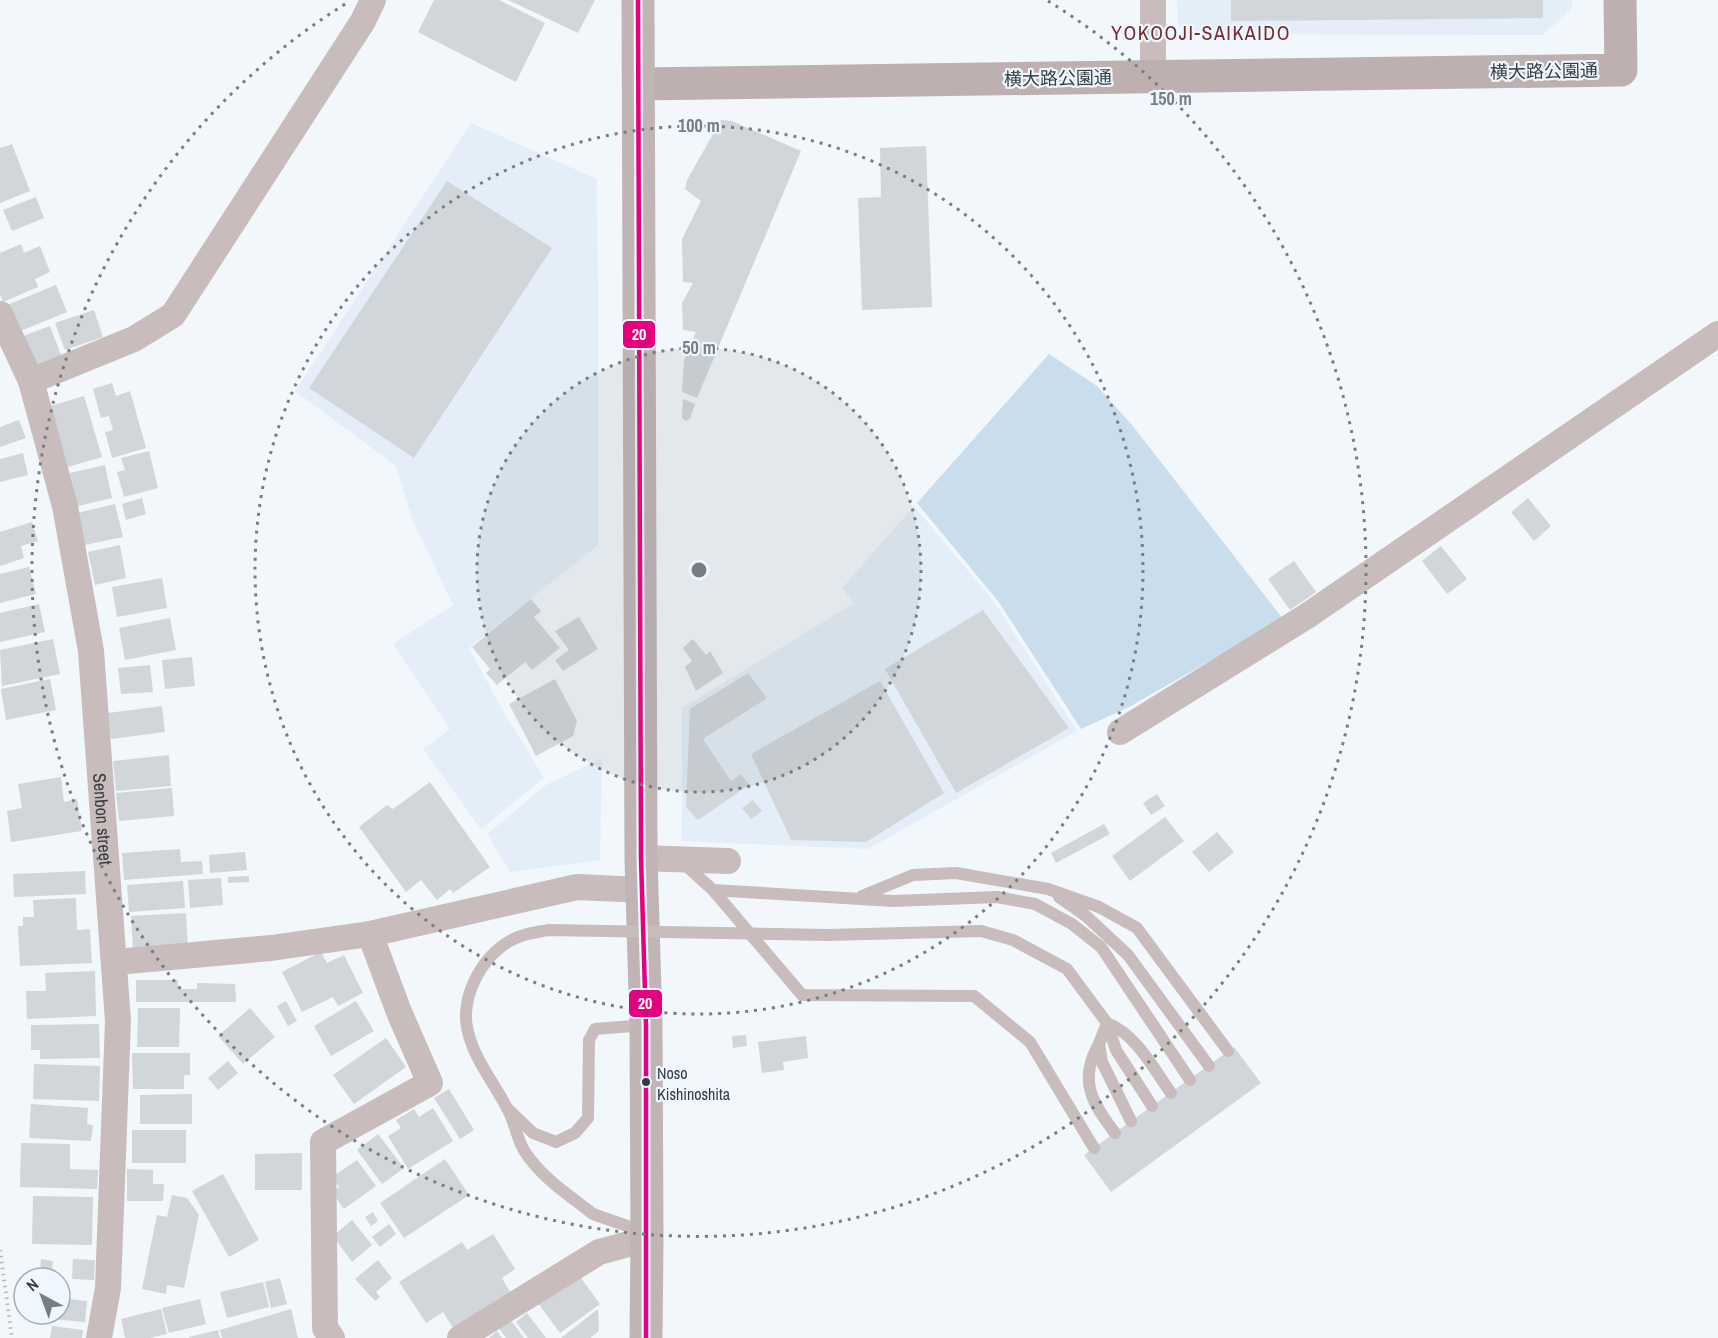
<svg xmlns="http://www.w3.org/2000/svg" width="1718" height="1338" font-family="'Archivo Narrow','Noto Sans JP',sans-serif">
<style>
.built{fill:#e3eef8}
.green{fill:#cadded}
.building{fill:#d1d6da}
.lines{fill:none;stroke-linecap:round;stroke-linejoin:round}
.path{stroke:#bdb7b8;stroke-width:4;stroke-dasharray:1.5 4.5;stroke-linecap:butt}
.lane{stroke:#c8bcbc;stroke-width:12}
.street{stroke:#c8bcbc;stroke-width:26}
.secondary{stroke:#beb0b0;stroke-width:33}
.primary{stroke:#c0b4b4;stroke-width:33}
.lane-bridge{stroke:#c8bcbc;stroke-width:12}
.bus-1-casing{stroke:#eef7ff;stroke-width:9}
.bus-1{stroke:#e5007d;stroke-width:4.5}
.ring{fill:none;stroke:#787d82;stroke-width:3;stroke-dasharray:3 6}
.bus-dot{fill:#363c41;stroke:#eef7ff;stroke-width:2}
.labels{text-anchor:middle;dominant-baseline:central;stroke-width:4.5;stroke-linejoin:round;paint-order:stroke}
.bus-label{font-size:16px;fill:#363c41;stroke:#eef7ff;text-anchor:start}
.street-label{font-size:18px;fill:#363c41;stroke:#eef7ff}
.neighbourhood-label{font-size:20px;letter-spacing:1.5px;fill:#742d2f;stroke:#eef7ff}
.centre{fill:#787d82;stroke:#eef7ff;stroke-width:3}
.ring-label{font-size:18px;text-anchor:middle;font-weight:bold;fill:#787d82;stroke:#eef7ff;stroke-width:4.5;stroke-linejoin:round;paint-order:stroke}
.line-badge{stroke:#eef7ff;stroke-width:2}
.badge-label{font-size:16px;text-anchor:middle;font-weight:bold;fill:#fff}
</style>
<rect width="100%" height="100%" fill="#f2f7fb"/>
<!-- built -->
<g class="built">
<path d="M1177,0H1572V8L1543,35L1193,34L1178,24Z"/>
<path d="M471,123L597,179L598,293V545L469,648L499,704L544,778L481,829L423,749L450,729L393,644L453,605L412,519L396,466L295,391Z"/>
<path d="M914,506L995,603L1077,731L868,849L682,841V708L854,603L842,588Z"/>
<path d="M602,758L600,860L510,872L487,834L546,785Z"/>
</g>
<!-- green -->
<path class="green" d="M1049,354L1097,386L1132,425L1283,619L1129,707L1081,729L998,601L917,503Z"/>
<!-- building -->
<g class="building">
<path d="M434,0H499L545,23L516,82L418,32Z"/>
<path d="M508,0H595L578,33Z"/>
<path d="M1231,0H1543V18L1231,21Z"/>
<path d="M721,120L732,121L801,151L697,398L682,392L684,360L696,332L683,330L682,303L693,283L683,282L682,239L701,201L685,189L687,180Z"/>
<path d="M12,144L30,191L0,203V148Z"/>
<path d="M926,146L932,307L862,310L858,198L881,197L880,148Z"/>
<path d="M447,181L552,248L414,458L309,388Z"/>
<path d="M36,197L44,218L12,231L3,210Z"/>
<path d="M21,244L24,253L40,246L50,272L35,279L38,287L3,302L0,294V253Z"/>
<path d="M56,285L67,312L18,332L7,305Z"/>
<path d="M94,310L103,337L65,350L55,323Z"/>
<path d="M50,326L64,363L34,375L20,337Z"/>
<path d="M112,383L116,396L130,391L146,448L112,458L105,432L113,430L109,416L101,418L93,389Z"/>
<path d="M84,396L102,457L68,467L50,406Z"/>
<path d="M683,399L695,404L690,419L686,421L682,418Z"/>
<path d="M19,420L26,438L0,447V427Z"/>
<path d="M149,451L158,488L124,497L117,472L125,470L121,458Z"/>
<path d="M23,453L28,475L0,482V459Z"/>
<path d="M105,465L112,498L78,506L70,473Z"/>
<path d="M142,498L146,514L126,520L122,504Z"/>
<path d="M1528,498L1551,526L1534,541L1511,512Z"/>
<path d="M115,504L123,537L85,545L77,513Z"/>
<path d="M32,522L38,541L21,546L24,558L0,566V532Z"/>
<path d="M120,545L126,578L95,585L88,552Z"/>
<path d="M1441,546L1467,579L1447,594L1422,561Z"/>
<path d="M1294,561L1316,592L1290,610L1268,579Z"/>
<path d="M29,567L36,594L0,603V574Z"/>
<path d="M162,578L167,608L117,617L112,587Z"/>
<path d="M531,599L541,611L534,617L560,648L532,670L525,662L497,685L486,673L490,669L472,647Z"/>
<path d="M39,604L45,632L0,642V613Z"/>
<path d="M983,610L1069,728L956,793L885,669Z"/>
<path d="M579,617L598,649L563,671L555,660L569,650L555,631Z"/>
<path d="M170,618L176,650L125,660L119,628Z"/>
<path d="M53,639L60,674L2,686L0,650Z"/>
<path d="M693,639L706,655L710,651L723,673L696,691L685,667L692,661L683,648Z"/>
<path d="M192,657L195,686L165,689L162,660Z"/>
<path d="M150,665L153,692L121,694L118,668Z"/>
<path d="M748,673L767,698L703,739L731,781L741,774L749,785L698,820L686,807L690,709Z"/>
<path d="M50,679L56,710L6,720L1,689Z"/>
<path d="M555,679L577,721L573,736L536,756L509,704Z"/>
<path d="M880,681L944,793L866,842L791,840L751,754Z"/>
<path d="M162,706L165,732L111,739L108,713Z"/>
<path d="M169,755L171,786L116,791L113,761Z"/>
<path d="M61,777L64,802L77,799L82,831L11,842L7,811L22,808L18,784Z"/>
<path d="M430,782L490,867L453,893L450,889L437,900L421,880L406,892L359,827L387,805L393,809Z"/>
<path d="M172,788L174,816L119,821L116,793Z"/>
<path d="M1157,794L1165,806L1151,815L1143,803Z"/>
<path d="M753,800L762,811L751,819L742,808Z"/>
<path d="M1165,817L1184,841L1130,881L1112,856Z"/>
<path d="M1104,824L1110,834L1056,863L1051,853Z"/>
<path d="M1217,832L1234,852L1209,872L1192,852Z"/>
<path d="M180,849L181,862L202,861L203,874L124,880L122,853Z"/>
<path d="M245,852L247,870L210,873L209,855Z"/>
<path d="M85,871L86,894L14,897L13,874Z"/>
<path d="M249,876V882L228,883V877Z"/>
<path d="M221,878L223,905L190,908L188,880Z"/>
<path d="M183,881L185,908L129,912L127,885Z"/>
<path d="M76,898L77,930L90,929L92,963L20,966L18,926H23V917H34L33,900Z"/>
<path d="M186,913L188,947L133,951L131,916Z"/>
<path d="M321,952L327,963L344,955L363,993L338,1006L333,997L302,1012L282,972Z"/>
<path d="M95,971L96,1016L27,1019L26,991H46L45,973Z"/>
<path d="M136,980H178V989H197V983L235,984L236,1002H136Z"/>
<path d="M286,1001L297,1021L288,1026L277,1006Z"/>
<path d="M356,1001L374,1031L331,1056L314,1026Z"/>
<path d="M138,1008H180L179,1047H137Z"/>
<path d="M250,1008L275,1037L243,1064L218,1036Z"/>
<path d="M99,1024L100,1058L40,1059V1050H31V1025Z"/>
<path d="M746,1035L747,1046L733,1048L732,1036Z"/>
<path d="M806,1036L808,1058L783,1062L784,1070L762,1073L758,1042Z"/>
<path d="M386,1038L406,1067L354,1104L333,1075Z"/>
<path d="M1234,1047L1261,1083L1111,1192L1084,1155Z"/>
<path d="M132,1053H190V1075H184V1089H133Z"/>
<path d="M228,1061L238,1073L218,1090L208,1078Z"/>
<path d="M34,1064L100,1066L99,1101L33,1099Z"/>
<path d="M449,1089L474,1130L460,1139L434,1098Z"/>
<path d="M192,1094V1124H140V1095Z"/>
<path d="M31,1104L88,1108L87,1124L93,1125L91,1141L29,1138Z"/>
<path d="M433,1108L453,1141L408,1169L388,1136L401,1128L396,1120L414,1109L419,1117Z"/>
<rect x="132" y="1130" width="54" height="33"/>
<path d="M378,1134L404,1168L382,1184L357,1150Z"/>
<path d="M21,1143L70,1144V1169L98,1170L97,1189L20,1187Z"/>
<path d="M302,1153V1190H255V1154Z"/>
<path d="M445,1159L469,1195L404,1238L380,1203Z"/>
<path d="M357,1160L376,1186L344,1209L332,1192L339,1187L332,1177Z"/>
<path d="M127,1169L153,1170V1184H164L163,1201H127Z"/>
<path d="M223,1174L259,1240L229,1257L192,1191Z"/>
<path d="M172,1195L187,1198L199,1215L184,1288L167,1285L166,1294L142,1289L157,1215L167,1217Z"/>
<path d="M33,1196L93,1197L92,1245L32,1244Z"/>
<path d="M373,1212L378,1221L371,1226L365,1217Z"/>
<path d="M352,1220L372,1245L352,1262L333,1236Z"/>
<path d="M389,1224L396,1234L380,1247L372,1237Z"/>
<path d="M493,1234L515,1269L502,1278L510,1292L453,1328L443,1312L426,1323L399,1282L462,1242L467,1250Z"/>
<path d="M41,1259L53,1261L51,1277L40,1276Z"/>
<path d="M73,1259L95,1260L94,1280L72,1279Z"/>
<path d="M378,1260L392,1278L376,1292L380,1297L375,1301L355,1279Z"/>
<path d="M578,1274L600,1304L560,1333L538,1303Z"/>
<path d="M280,1278L287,1304L271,1308L265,1282Z"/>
<path d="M263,1282L269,1307L227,1318L220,1292Z"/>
<path d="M60,1298L87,1301L85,1322L50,1319V1314H60Z"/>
<path d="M200,1299L206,1324L169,1333L162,1308Z"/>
<path d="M161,1309L167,1334L150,1338H125L121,1319Z"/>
<path d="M291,1309L298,1338H222L220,1330Z"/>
<path d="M598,1309L599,1331L590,1338H561Z"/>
<path d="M527,1313L546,1338H528L516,1322Z"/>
<path d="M510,1319L524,1338H506L499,1328Z"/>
<path d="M52,1326L83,1330L82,1338H50Z"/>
<path d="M218,1330L220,1338H189V1337Z"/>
<path d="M497,1331L502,1338H489Z"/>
</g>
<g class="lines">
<!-- path -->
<path class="path" d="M0,1250L12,1338"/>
<!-- lane -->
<g class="lane">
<path d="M682,862L713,890L893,901L997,897L1035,904L1072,924L1101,947L1190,1080"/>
<path d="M713,890L802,995L974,996L1030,1042L1094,1148"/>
<path d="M862,896L913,875L956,873L1048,889L1099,907L1137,928L1228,1051"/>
<path d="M1059,897L1086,916L1128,955L1209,1066"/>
<path d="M1107,1023L1099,1044L1102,1062L1131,1121"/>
<path d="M1107,1023C1136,1034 1153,1068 1171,1093"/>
<path d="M1107,1023L1116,1050L1152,1106"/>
<path d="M1099,1044C1078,1080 1092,1103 1115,1133"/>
<path d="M509,1110L533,1133L556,1142L575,1133L588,1118L589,1040L595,1029L645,1025"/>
<path d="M593,1214L630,1227L644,1236"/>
</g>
<!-- street -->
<g class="street">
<path d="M1153,0V77"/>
<path id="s1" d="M0,314L31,381L65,506L91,651L118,1021L108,1288L99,1338"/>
<path d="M31,381L134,339L173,315L363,21L373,0"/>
<path d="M1120,732L1307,616L1718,334"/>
<path d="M641,858L728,861"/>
<path d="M116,962L271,948L370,934L577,887L643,890"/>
<path d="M332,1338L325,1328L323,1142L430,1083L399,1012L370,934"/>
<path d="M460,1338L599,1252L647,1239"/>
</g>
<!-- secondary -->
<path class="secondary" d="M639,84L1621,70L1620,0"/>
<!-- primary -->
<path class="primary" d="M638,0L641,858L646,1025L647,1239L646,1338"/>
<!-- lane-bridge -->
<path class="lane-bridge" d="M593,1214C569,1195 542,1178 525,1152C517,1140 515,1123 508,1110C495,1084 475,1061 468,1032C458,996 486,947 521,936C529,933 539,932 548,930L827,935L981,931L1013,940L1067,969L1107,1023"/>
<defs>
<path id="bus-1" d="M638,0L641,858L646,1025V1338"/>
</defs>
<!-- bus-1 casing -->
<use href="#bus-1" class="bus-1-casing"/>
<!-- bus-1 -->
<use href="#bus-1" class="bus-1"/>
</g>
<!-- distance rings -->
<circle cx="699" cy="570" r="222" fill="#787d82" fill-opacity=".12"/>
<g class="ring">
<circle cx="699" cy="570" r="222"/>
<circle cx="699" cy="570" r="444"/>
<path d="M1048 1A667 667 0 1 1 350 1"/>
</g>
<!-- markers -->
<circle class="bus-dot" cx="646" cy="1082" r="5"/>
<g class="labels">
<!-- bus labels -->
<g class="bus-label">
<text x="657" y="1073">Noso<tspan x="657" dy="21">Kishinoshita</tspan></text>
</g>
<!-- street labels -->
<g class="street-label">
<text transform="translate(1544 71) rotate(-1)">横大路公園通</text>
<text transform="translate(1058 78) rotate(-1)">横大路公園通</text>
<text stroke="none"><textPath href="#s1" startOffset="519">Senbon street</textPath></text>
</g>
<!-- neighbourhood labels -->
<g class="neighbourhood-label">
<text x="1201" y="32">YOKOOJI-SAIKAIDO</text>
</g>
</g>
<circle cx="699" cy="570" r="9" class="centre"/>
<g class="ring-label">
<text x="1171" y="105">150 m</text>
<text x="699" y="132">100 m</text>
<text x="699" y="354">50 m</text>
</g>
<g class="line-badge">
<rect x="622" y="320" width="34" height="29" rx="6" fill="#e5007d"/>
<rect x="628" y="989" width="35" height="29" rx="6" fill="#e5007d"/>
</g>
<g class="badge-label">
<text x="639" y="340">20</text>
<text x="645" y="1009">20</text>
</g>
<!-- north arrow -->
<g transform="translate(42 1296) rotate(319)"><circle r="28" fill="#eef7ff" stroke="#a4acb3" stroke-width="1.5"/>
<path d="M0-4.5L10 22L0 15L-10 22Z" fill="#787d82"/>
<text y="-9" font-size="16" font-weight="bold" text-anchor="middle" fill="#363c41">N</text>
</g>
</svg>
